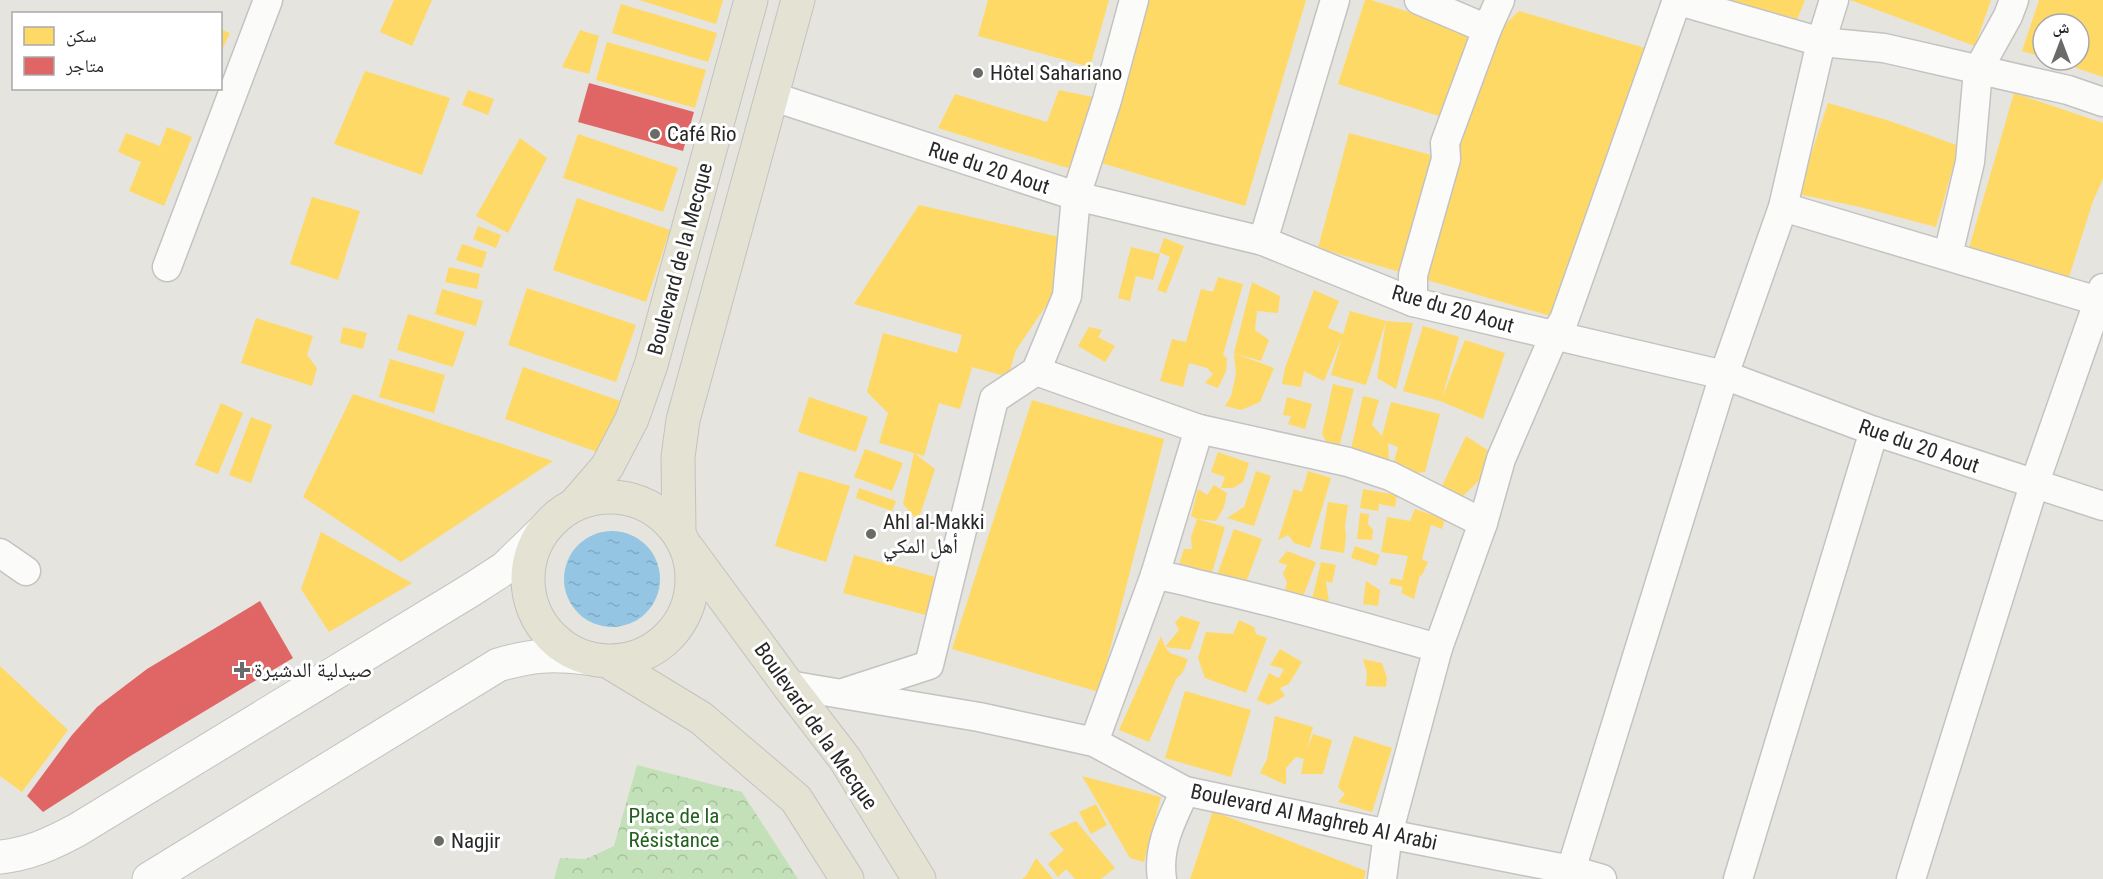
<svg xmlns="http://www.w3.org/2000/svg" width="2103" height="879" font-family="'Roboto Condensed','Noto Naskh Arabic',sans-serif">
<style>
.forest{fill:url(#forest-crowns)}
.water{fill:url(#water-ripples)}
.homes{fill:#ffd966;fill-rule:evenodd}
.shops{fill:#e06666}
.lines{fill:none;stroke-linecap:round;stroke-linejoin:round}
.minor-casing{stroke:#c4c3c3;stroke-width:31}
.tertiary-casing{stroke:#c4c3c3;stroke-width:35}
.primary-casing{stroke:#c3c2c0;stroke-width:35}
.minor{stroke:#fbfbfa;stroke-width:28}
.tertiary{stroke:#fbfbfa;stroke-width:33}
.primary{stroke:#e4e2d3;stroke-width:33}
.poi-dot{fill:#6a6a68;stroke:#fff;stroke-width:2}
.labels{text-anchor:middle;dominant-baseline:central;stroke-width:6;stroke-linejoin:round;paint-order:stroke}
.poi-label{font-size:21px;fill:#282828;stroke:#fff;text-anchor:start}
.street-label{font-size:21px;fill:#282828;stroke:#fff}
.park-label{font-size:21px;fill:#22601d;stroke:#fff}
</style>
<defs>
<pattern id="forest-crowns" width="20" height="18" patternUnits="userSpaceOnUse" patternTransform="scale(1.5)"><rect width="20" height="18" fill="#c3e1b8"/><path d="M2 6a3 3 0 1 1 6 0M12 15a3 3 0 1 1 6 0" fill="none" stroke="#a8c19e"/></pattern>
<pattern id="water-ripples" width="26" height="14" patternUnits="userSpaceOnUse" patternTransform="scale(1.5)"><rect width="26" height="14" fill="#94c6e4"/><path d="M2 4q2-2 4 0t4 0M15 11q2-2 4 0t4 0" fill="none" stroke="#80aac4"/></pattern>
</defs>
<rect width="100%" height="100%" fill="#e6e4de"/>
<!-- forest -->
<path class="forest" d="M637,765L742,792L798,879H554L560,858L586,859L614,846Z"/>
<!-- water -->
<circle class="water" cx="612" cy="579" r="48"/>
<!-- homes -->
<g class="homes">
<path d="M394,0H432L412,46L380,32Z"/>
<path d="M639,0H723L716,24Z"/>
<path d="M988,0H1109L1090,67L978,36Z"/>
<path d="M1147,0H1306L1245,206L1098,162Z"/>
<path d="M1365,0H1371L1470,31L1442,117L1338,84Z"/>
<path d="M1724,0H1805L1794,27Z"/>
<path d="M1850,0H1991L1975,46Z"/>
<path d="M2039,0H2103V77L2052,60H2079V24H2043V57L2022,51Z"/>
<path d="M621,4L717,33L708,62L612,33Z"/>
<path d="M1519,11L1645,48L1564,320L1318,248L1349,133L1446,159L1481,47Z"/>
<path d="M220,29L230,33L220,54Z"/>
<path d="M580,30L599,36L589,74L562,67Z"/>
<path d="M607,42L706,70L695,108L596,80Z"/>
<path d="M365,71L450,98L422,175L334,144Z"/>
<path d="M468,90L494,99L488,115L462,105Z"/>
<path d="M1059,90L1107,100L1084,173L938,128L955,94L1047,122Z"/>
<path d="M2014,93L2103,123V179L2093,201L2069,277L1969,248Z"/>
<path d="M1828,103L1890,121L1959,146L1936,227L1860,207L1798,194Z"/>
<path d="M167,127L192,137L164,206L129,191L141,162L118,152L126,133L160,146Z"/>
<path d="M578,134L678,168L663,212L563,178Z"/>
<path d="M520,138L547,158L508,233L476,216Z"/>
<path d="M312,197L360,211L338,280L290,264Z"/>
<path d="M577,198L670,230L646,302L553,270Z"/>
<path d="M919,205L1068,239L1056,291L1016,350L1008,377L972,367L960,409L939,403L924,456L879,443L888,413L867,392L883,333L957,353L962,335L854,304Z"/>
<path d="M478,226L501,235L496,248L473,239Z"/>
<path d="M1164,238L1184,246L1166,293L1157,290L1170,257L1159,252Z"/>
<path d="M462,244L487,252L482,268L456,260Z"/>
<path d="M1131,247L1160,254L1153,280L1136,276L1130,301L1118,298Z"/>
<path d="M449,267L480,274L477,289L445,282Z"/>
<path d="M1218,277L1243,284L1223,355L1227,358L1226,371L1218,388L1205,383L1213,374L1207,368L1189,363L1183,387L1160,381L1172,339L1186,342L1201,289L1213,292Z"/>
<path d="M1252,282L1280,296L1278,313L1257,311L1255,330L1269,340L1261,361L1234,353Z"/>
<path d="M527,288L636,325L616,382L508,345Z"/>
<path d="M442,289L483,301L476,326L435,314Z"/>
<path d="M1314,290L1339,301L1328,328L1343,334L1350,311L1386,321L1366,385L1331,375L1342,337L1324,381L1304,371L1301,387L1282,384L1285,368Z"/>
<path d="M408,314L465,332L453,367L397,350Z"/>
<path d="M256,318L313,336L307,355L317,368L312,386L241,363Z"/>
<path d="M1386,321L1413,323L1396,389L1377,378Z"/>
<path d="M1423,326L1459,337L1442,398L1465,340L1505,353L1483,419L1440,401L1403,391Z"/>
<path d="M343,327L367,333L363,349L340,343Z"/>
<path d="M1089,327L1102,330L1098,337L1115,346L1105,362L1078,346Z"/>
<path d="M1234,353L1274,368L1260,402L1241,410L1225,406L1231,396L1236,374Z"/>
<path d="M390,359L445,375L434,413L379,397Z"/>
<path d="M523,367L626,403L600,453L505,419Z"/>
<path d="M1333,384L1354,389L1336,459L1322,434Z"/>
<path d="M353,394L553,461L401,562L303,497Z"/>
<path d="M1363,396L1379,400L1372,425L1382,436L1391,402L1440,414L1425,472L1390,476L1348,462ZM1388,443L1398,447L1390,476Z"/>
<path d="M809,397L868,417L856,452L798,432Z"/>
<path d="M1287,397L1312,404L1305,429L1288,424L1291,416L1283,415Z"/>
<path d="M1032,400L1164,439L1099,692L952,649Z"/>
<path d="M221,403L243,413L218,474L195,465Z"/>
<path d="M251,417L272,425L251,483L229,475Z"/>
<path d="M1466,436L1501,459L1461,498L1441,488Z"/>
<path d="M865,449L903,463L892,491L854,477Z"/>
<path d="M1218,452L1249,463L1243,482L1233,488H1221L1225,477L1211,472Z"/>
<path d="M914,453L935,469L918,521L903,504Z"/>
<path d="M799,471L850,486L826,562L775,546Z"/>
<path d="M1256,471L1271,476L1254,526L1227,518L1244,507Z"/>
<path d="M1308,471L1331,478L1310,548L1294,543L1288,535L1278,540L1294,489L1302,492Z"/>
<path d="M1214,485L1227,493L1224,507L1216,521L1197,519L1191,516L1198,489L1207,495Z"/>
<path d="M859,488L896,501L892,511L856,498Z"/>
<path d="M1363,489L1397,495L1395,507L1379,504L1378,511L1360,508Z"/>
<path d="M1328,502L1348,505L1345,526L1346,537L1344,553L1320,549Z"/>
<path d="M1415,509L1445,519L1442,529L1431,525L1422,559L1428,562L1421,577L1420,574L1414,599L1401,593L1403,587L1389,584L1391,578L1402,580L1408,556L1381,552L1387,517L1410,521Z"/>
<path d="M1360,513L1369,514L1368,524L1373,530L1372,540L1357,539Z"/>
<path d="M1197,519L1225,527L1208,587L1175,577L1184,549H1192L1191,537Z"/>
<path d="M1234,529L1262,539L1242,593L1214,583Z"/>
<path d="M321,532L412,583L329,632L301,589Z"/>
<path d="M1355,546L1380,555L1376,566L1351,558Z"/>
<path d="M1287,551L1316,562L1304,594L1297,603L1283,600L1287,582L1283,574L1287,565L1278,562Z"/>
<path d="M854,555L939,578L929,616L843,593Z"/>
<path d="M1321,562L1336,565L1332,583L1326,581L1329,603L1312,599Z"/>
<path d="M1366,581L1380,590L1378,606L1363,604Z"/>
<path d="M1181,616L1200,622L1190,650L1165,647L1179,630L1175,622Z"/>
<path d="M1239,620L1254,627L1256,634L1267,638L1246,693L1205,678L1198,658L1206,632L1233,634Z"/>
<path d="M1161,636L1165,647L1170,653L1188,659L1183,672L1176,679L1149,742L1119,730Z"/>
<path d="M1280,649L1302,662L1289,684L1280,688L1285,696L1269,705L1257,700L1269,673L1285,681L1279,678L1284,669L1270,665Z"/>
<path d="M1363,659L1382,663L1387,678L1386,687L1366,686L1367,673Z"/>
<path d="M0,666L68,730L22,792L0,776Z"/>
<path d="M1185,691L1251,710L1231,777L1165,758Z"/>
<path d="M1275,716L1313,727L1307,749L1313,734L1332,740L1323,774H1301L1304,759L1296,757L1286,768V785L1260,773L1267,759Z"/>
<path d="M1354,736L1392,748L1372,812L1338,802L1345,794L1338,787Z"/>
<path d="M1082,776L1161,797L1144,862L1130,858Z"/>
<path d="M1096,804L1107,825L1091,834L1079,812Z"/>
<path d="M1213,811L1366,871L1364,879H1190Z"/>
<path d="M1076,821L1115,868L1101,879H1075L1066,869L1058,877L1048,864L1064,850L1049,833Z"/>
<path d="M1036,858L1053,879H1022L1026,876Z"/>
</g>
<!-- shops -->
<g class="shops">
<path d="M589,83L694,112L683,151L578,122Z"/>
<path d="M260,601L293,658L132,755L43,812L27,796L72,735L97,707L147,669Z"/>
</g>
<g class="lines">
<defs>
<g id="minor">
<path d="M1419,0L1487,29L1500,0"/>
<path d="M1676,0L1821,42L1884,48L2068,90L2103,102"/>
<path d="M771,96L1076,196L1263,241L1413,302L1724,375L1874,431L2103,506"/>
<path d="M1783,207L2098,301"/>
<path d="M1263,241L1335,0"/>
<path d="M1948,255L1970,162L1978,70L2008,16L2014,0"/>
<path d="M167,267L268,0"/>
<path d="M1413,302V275L1446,159L1445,143L1487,29"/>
<path d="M1036,371L1199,429L1348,462L1390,476L1483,523"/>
<path d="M0,553L26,571"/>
<path d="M1155,575C1174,577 1191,583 1209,587C1286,604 1362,627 1438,648"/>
<path d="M788,685L979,717L1094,742L1185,791L1388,834L1571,870L1602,879"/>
<path d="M846,692L929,665L994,399L1036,371L1067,296L1076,196L1107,100L1134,0"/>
<path d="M1094,742L1155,575L1199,429"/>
<path d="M1571,870L1724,375L1783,207L1821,42L1834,0"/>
<path d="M1162,879C1157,847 1172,819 1185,791"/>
<path d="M1382,879L1388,834L1438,648L1483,523L1501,459L1554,336L1564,320L1677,0"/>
<path d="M1738,879L1874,431"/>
<path d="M1911,879L2034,485L2103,288"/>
</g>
<g id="tertiary">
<path d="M0,857C29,854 51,844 77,830L471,590L505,568L542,532"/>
<path d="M149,879L498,665C532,655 551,654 587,658"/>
</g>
<g id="primary">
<circle cx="610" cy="579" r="82"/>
<path d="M576,503L607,467L632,419L651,365L751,0"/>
<path d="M679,532L678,457L683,420L798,0"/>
<path d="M688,549L788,685L845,759L919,879"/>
<path d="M609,662L701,718L796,799L847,879"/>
</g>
</defs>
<!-- minor casing -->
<use href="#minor" class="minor-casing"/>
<!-- tertiary casing -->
<use href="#tertiary" class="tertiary-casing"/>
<!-- primary casing -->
<use href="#primary" class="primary-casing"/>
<!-- minor -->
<use href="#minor" class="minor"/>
<!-- tertiary -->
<use href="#tertiary" class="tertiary"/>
<!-- primary -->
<use href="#primary" class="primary"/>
</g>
<!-- markers -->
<g class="poi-dot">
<circle cx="978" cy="73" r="6"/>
<circle cx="655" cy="134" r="6"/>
<circle cx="871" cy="534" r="6"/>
<path d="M239 661h6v6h6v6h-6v6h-6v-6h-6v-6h6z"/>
<circle cx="439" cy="841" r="6"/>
</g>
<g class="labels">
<!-- poi labels -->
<g class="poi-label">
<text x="990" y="73">Hôtel Sahariano</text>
<text x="667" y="134">Café Rio</text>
<text x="883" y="522">Ahl al-Makki<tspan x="883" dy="24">أهل المكي</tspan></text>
<text x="254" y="670">صيدلية الدشيرة</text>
<text x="451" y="841">Nagjir</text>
</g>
<!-- street labels -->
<g class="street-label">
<text transform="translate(989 168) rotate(18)">Rue du 20 Aout</text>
<text transform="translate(680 259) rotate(-75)">Boulevard de la Mecque</text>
<text transform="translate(1453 309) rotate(16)">Rue du 20 Aout</text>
<text transform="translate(1919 446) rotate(19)">Rue du 20 Aout</text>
<text transform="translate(816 726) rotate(55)">Boulevard de la Mecque</text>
<text transform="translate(1314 817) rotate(12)">Boulevard Al Maghreb Al Arabi</text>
</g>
<!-- park labels -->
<g class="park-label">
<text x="674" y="816">Place de la<tspan x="674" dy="24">Résistance</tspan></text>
</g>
</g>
<!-- legend -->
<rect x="12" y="12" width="210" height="78" fill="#ffffff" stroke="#a9a9a9" stroke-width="1.5"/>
<rect x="24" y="27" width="30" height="18" fill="#ffd966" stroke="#a9a9a9" stroke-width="1.5"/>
<text x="66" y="42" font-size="18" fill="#282828">سكن</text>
<rect x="24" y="57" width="30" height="18" fill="#e06666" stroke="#a9a9a9" stroke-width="1.5"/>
<text x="66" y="72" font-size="18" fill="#282828">متاجر</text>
<!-- north arrow -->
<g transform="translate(2061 42)"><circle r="28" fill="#ffffff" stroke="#a9a9a9" stroke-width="1.5"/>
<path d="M0-4.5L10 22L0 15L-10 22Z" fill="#6a6a68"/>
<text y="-9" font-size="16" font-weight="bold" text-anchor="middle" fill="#282828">ش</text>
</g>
</svg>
